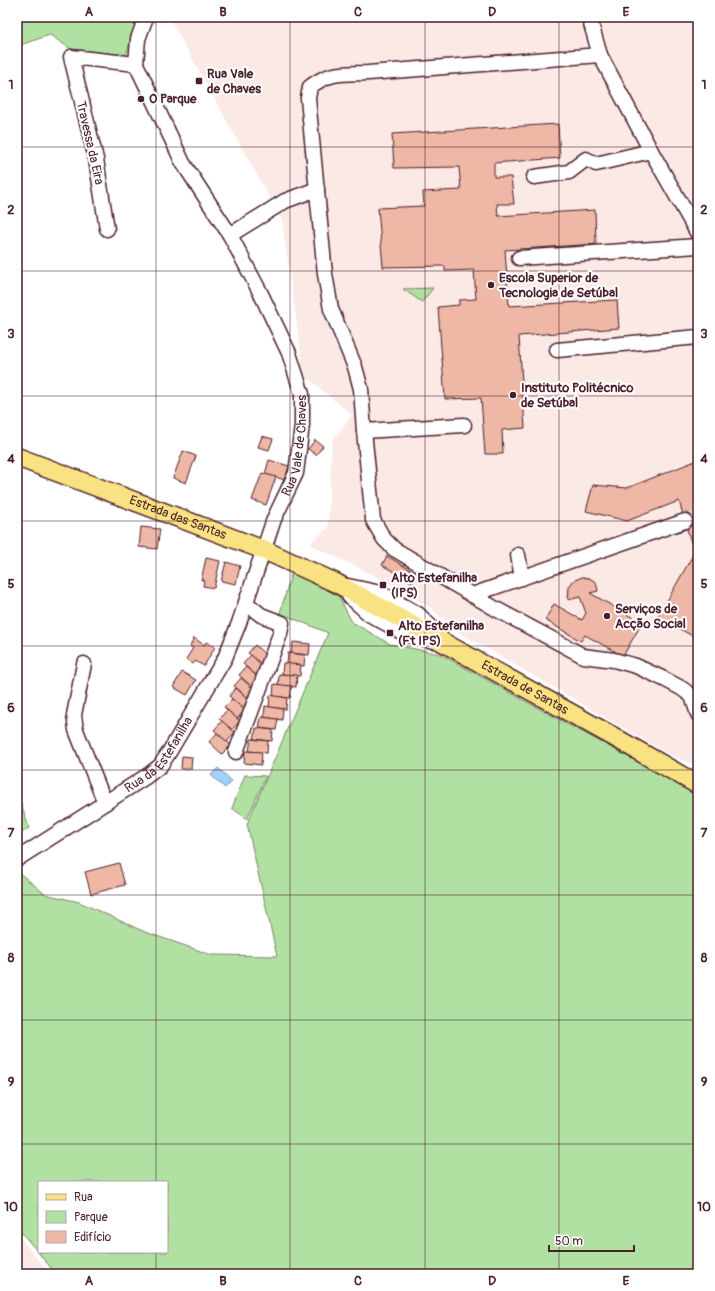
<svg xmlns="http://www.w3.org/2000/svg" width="715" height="1291" font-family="Pangolin,sans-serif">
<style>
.built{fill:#fae9e4}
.green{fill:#b0e1a2;stroke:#7d8066;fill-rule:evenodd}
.water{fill:#9fd2fc;stroke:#7d8aa8}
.building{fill:#efb7a5;stroke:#4a1f2b}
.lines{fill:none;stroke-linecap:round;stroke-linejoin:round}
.minor-tunnel{stroke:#dbd2d5;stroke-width:14;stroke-dasharray:14 7;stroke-linecap:butt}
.minor-casing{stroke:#4a1f2b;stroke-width:17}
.major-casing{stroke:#4a1f2b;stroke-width:21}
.minor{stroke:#fff;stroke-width:14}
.major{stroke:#f8e281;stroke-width:18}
.grid{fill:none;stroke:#4a1f2b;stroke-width:1;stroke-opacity:0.55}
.poi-dot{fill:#4a1f2b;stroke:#fff;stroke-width:1.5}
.labels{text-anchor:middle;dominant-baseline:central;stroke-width:4;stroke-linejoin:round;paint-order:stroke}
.poi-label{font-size:13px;font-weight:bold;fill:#4a1f2b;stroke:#fff;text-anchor:start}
.street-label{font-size:13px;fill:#4a1f2b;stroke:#fff}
.neatline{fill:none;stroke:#4a1f2b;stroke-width:1.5}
.grid-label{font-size:13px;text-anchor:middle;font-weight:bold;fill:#4a1f2b}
</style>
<rect width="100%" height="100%" fill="#fff"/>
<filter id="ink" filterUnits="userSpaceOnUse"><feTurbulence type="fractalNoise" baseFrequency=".025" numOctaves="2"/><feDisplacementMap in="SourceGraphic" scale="8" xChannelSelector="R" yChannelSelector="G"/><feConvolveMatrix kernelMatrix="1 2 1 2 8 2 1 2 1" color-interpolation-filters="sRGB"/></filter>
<g filter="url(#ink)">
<!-- built -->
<g class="built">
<path d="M169,17H698V766L668,754L452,628L431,608L372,574L309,544L328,528L332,441L352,415L304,375L282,220Z"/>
<path d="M17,1234L50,1274H17Z"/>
</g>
<!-- green -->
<g class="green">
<path d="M17,17H139L126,55L71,49L50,35L17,46Z"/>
<path d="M433,288L422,302L403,289Z"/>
<path d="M292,571L338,595L352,622L390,644L440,654L567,724L698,794V1274H56L17,1227V871L45,894L79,902L145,932L212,955L277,956L247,824L328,633L280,613ZM39,1182H167V1252H39Z"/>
<path d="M245,775L266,776L247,819L232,808Z"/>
<path d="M17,791L29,828L17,836Z"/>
</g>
<!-- water -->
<path class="water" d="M218,768L232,781L225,788L211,775Z"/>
<!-- building -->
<g class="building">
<path d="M558,124L560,158L494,163V177H511L514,204H497L498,216L595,210L596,244L505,250L509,306L617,300L619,328L519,336L525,428L502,430L503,454H485L481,398L445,399L438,307L459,305V300L476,299L474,270L445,271V266L383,267L378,208L424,206L423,192L461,190L459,167L394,168L392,134Z"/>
<path d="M262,436L273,439L269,450L258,447Z"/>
<path d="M315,440L323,446L316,455L308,449Z"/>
<path d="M183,451L196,456L186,483L173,478Z"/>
<path d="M269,460L289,466L285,480L265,474Z"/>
<path d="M698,460V606L696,608L698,609V639L658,617L694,553L679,501L627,521L586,511L593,485L627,488Z"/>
<path d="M262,473L276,477L266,505L252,500Z"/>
<path d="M141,527L160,529L157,549L139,547Z"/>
<path d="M387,556L417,574L412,582L382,565Z"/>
<path d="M206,558L220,561L214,588L203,586L204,580H201Z"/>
<path d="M226,562L240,566L236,584L221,581Z"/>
<path d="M582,577L589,578L596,582L598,591L590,593L642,623L623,656L585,635L581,641L545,620L554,604L582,620L586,613L580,597L568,600L569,587L573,581Z"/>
<path d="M194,638L204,645L206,642L215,647L204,666L195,661L193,664L186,659L193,648L190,646Z"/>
<path d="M293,642L310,644L309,655L291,653Z"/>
<path d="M255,645L268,657L262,665L248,653Z"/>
<path d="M288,653L305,655L304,666L287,664Z"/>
<path d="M251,655L264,667L257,676L243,664Z"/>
<path d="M283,663L301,665L300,676L282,674Z"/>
<path d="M246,667L259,678L252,687L239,675Z"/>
<path d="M182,672L196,680L187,695L173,687Z"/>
<path d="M279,674L297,675L296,687L278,685Z"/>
<path d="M241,678L254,689L247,697L234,686Z"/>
<path d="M274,684L292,686L290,698L273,696Z"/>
<path d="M236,688L249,700L242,708L229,696Z"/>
<path d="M270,695L287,698L286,709L269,707Z"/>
<path d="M232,699L245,710L237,719L224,707Z"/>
<path d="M265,706L283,709L282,720L264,717Z"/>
<path d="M227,710L240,721L232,730L219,719Z"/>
<path d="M261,717L278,719L276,730L259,728Z"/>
<path d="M222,721L235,732L227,742L214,730Z"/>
<path d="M256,728L273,730L272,741L254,739Z"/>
<path d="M217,733L231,745L222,754L209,742Z"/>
<path d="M251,739L268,741L267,753L249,751Z"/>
<path d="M245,751L262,752L261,765L244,763Z"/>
<path d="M182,756L192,757L191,769H181Z"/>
<path d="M119,863L125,885L91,894L85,872Z"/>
</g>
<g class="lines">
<!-- minor-tunnel -->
<path class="minor-tunnel" d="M685,521L698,517"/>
<defs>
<g id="minor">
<path d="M589,17L600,55L651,151L698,234"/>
<path d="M600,55L368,73C344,74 330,71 310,87L308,98L309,109L325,274L331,309L355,367L361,389L364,431L373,520L384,539L394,549L496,609L578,653L583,656L614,660L636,666L662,678L681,688L692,696L698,714"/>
<path d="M534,177L569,172L586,159L596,164L651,151"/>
<path d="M107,229L96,159L71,57L136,64"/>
<path d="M230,235L285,201L317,189"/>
<path d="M519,258L698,246"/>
<path d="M557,350L698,337"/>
<path d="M364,431L464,425"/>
<path d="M518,555L522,578"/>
<path d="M348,586L381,593L418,614L440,636"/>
<path d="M472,595L685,521"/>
<path d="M349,596L369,614L407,635L433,641"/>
<path d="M84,664L74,715L76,730L105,803"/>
<path d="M236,752L280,634L282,623L261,615L246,603"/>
<path id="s1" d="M17,859L147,776L160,766L168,754L225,658L239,623L274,519L296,473L302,425V394L289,353L261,294L230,235L183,163L136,64L138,39L146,17"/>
</g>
<g id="major">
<path id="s2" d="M17,457L264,550L336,583L614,737L698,785"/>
</g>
</defs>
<!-- minor casing -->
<use href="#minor" class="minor-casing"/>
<!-- major casing -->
<use href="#major" class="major-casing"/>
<!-- minor -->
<use href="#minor" class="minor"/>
<!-- major -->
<use href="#major" class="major"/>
</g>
</g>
<!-- grid -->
<path class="grid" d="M156,17V1182M290,17V1274M425,17V1274M559,17V1274M17,147H698M17,271H698M17,396H698M17,521H698M17,646H698M17,770H698M17,895H698M17,1020H698M17,1144H698M156,1252V1274"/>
<!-- markers -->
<g class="poi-dot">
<rect x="195" y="77" width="8" height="8" rx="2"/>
<circle cx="141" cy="99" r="4"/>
<circle cx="491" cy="285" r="4"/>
<circle cx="513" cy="395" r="4"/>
<rect x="379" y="581" width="8" height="8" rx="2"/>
<circle cx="607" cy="616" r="4"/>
<rect x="386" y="629" width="8" height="8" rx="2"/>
</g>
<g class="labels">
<!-- poi labels -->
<g class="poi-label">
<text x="207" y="74">Rua Vale<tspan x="207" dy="15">de Chaves</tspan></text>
<text x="149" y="99">O Parque</text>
<text x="499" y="278">Escola Superior de<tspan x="499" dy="15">Tecnologia de Setúbal</tspan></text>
<text x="521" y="388">Instituto Politécnico<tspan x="521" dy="15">de Setúbal</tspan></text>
<text x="391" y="578">Alto Estefanilha<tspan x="391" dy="15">(IPS)</tspan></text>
<text x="615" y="609">Serviços de<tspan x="615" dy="15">Acção Social</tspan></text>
<text x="398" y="626">Alto Estefanilha<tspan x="398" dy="15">(Ft IPS)</tspan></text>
</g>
<!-- street labels -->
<g class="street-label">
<text transform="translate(90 143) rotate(77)">Travessa da Eira</text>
<text stroke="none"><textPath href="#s1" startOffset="522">Rua Vale de Chaves</textPath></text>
<text stroke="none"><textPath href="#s2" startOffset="172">Estrada das Santas</textPath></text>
<text stroke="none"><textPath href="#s2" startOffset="559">Estrada de Santas</textPath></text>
<text stroke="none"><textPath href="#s1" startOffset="178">Rua da Estefanilha</textPath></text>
</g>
</g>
<!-- margin -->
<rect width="715" height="1291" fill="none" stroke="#fff" stroke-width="44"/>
<!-- legend -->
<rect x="38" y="1181" width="130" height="72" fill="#ffffff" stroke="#b7a5aa"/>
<rect x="46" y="1194" width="20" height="6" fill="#f8e281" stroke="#b7a5aa"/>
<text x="74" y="1201" font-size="12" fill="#4a1f2b">Rua</text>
<rect x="46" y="1211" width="20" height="12" fill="#b0e1a2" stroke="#b7a5aa"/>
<text x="74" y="1221" font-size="12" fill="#4a1f2b">Parque</text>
<rect x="46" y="1231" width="20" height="12" fill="#efb7a5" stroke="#b7a5aa"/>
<text x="74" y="1241" font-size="12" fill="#4a1f2b">Edifício</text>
<!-- scale -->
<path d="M549 1245v6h85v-6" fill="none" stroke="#4a1f2b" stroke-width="2"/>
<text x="555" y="1245" font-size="12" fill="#4a1f2b" stroke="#ffffff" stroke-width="3" paint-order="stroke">50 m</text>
<rect x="22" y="22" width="671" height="1247" class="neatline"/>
<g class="grid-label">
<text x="89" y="16">A</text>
<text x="223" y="16">B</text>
<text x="358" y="16">C</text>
<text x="492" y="16">D</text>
<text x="626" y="16">E</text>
<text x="11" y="89">1</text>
<text x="704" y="89">1</text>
<text x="11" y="214">2</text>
<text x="704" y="214">2</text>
<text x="11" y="338">3</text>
<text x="704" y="338">3</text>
<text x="11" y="463">4</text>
<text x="704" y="463">4</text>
<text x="11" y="588">5</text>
<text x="704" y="588">5</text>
<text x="11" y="712">6</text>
<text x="704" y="712">6</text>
<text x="11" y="837">7</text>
<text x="704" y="837">7</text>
<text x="11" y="962">8</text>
<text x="704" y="962">8</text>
<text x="11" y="1086">9</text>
<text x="704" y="1086">9</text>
<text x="11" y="1211">10</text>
<text x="704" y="1211">10</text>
<text x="89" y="1285">A</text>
<text x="223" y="1285">B</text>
<text x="358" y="1285">C</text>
<text x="492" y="1285">D</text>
<text x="626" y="1285">E</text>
</g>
</svg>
